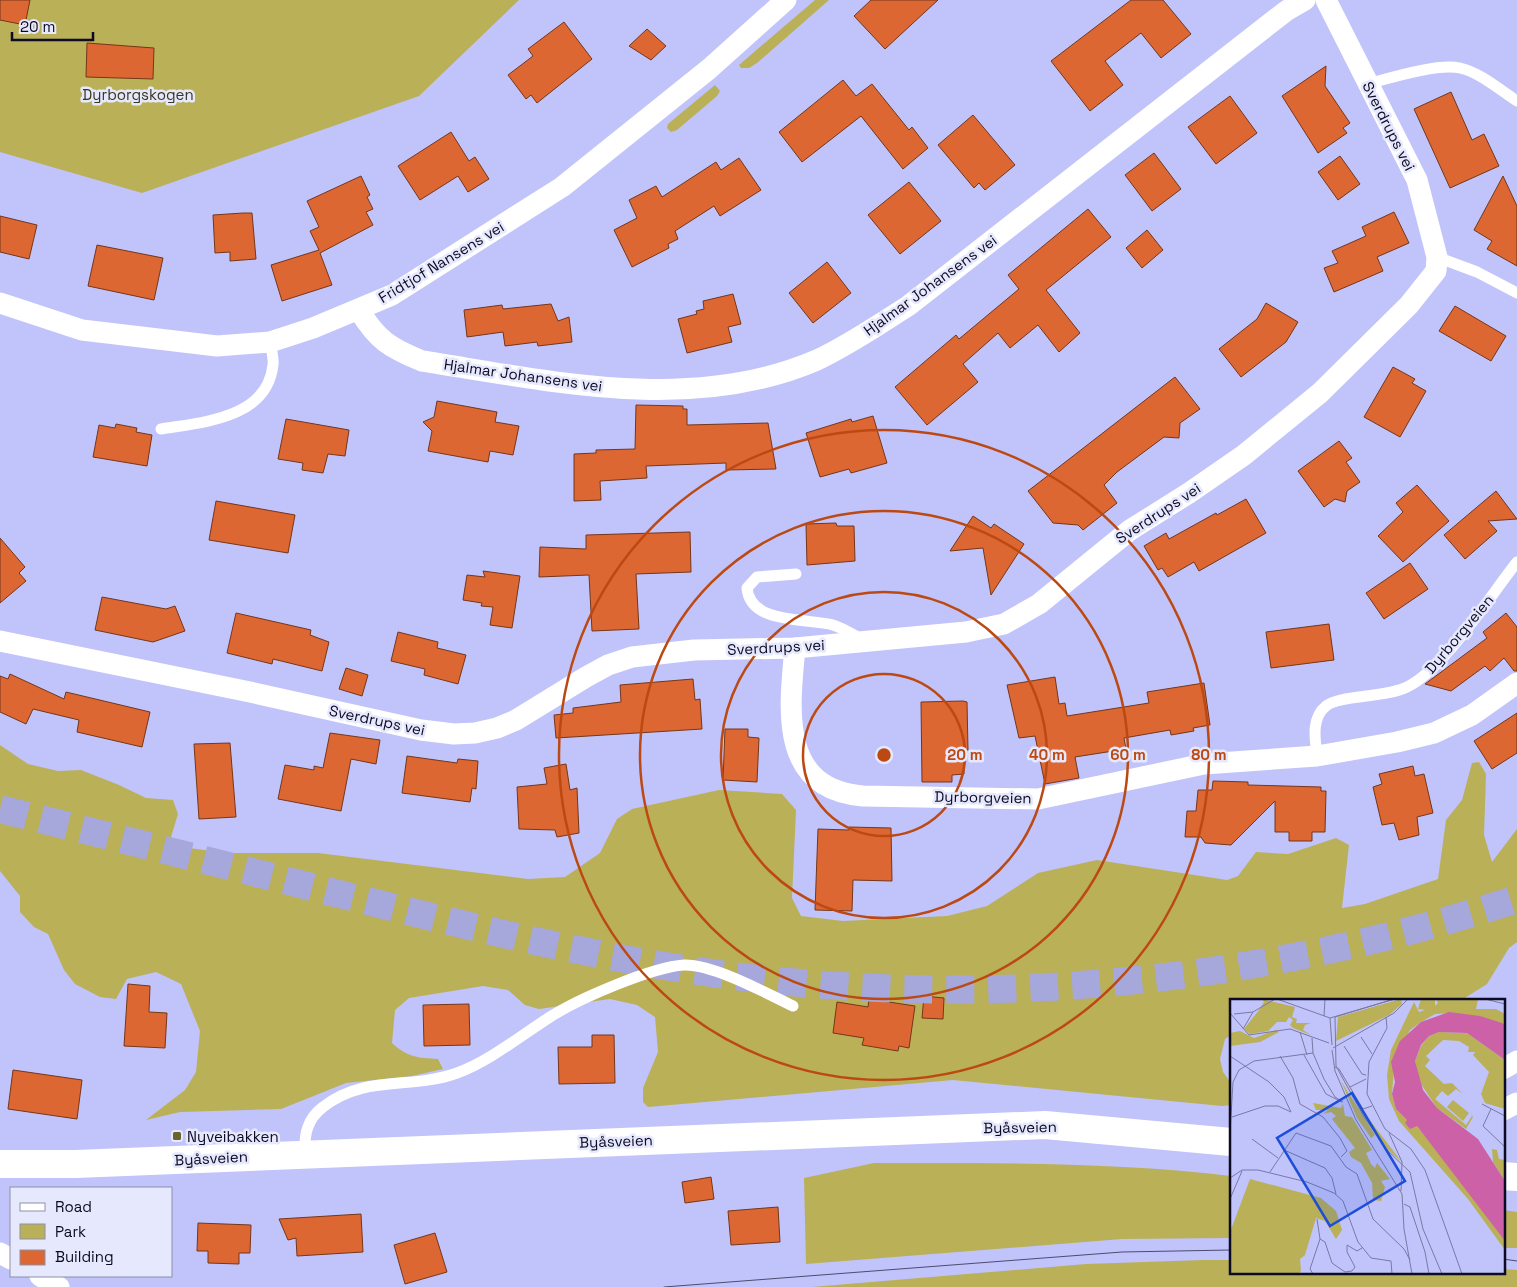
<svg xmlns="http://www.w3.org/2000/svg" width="1517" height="1287" font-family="'Space Grotesk',sans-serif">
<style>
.green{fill:#bab057}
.building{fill:#dc6733;stroke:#75361a}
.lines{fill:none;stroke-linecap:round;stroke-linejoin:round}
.highway-tunnel{stroke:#a6a7db;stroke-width:28;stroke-dasharray:28 14;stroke-linecap:butt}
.lane{stroke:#fff;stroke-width:11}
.street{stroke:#fff;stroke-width:21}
.secondary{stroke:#fff;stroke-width:28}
.tram{stroke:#4c4c6f;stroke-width:1}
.ring{fill:none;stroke:#bc4911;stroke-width:2.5}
.poi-dot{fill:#696330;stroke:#e6e8fd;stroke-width:2}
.labels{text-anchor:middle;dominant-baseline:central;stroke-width:5;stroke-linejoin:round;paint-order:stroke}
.park-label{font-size:15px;fill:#37351d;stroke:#e6e8fd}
.street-label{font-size:15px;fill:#0d0b23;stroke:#e6e8fd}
.poi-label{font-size:15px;fill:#0d0b23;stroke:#e6e8fd;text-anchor:start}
.inset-road{fill:none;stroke:#7979a5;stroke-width:1}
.view{fill:#1d4ed8;fill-opacity:0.15;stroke:#1d4ed8;stroke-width:2.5}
.inset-edge{fill:none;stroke:#0d0b23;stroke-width:2.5}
.centre{fill:#bc4911;stroke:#e6e8fd;stroke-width:2.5}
.ring-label{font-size:15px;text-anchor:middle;font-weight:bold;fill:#bc4911;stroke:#e6e8fd;stroke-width:5;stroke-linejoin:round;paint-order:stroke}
</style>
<rect width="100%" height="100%" fill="#c1c3fb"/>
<!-- green -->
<g class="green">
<path d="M0,0H519L419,96L142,193L0,152Z"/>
<path d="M815,0H829L757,63L749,68H741L739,65Z"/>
<path d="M715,85L720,91L717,96L677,130L671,132L667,128L668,124Z"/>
<path d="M0,745L28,764L58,771L81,770L119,785L146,798L173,800L178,814L171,837L174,846L227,853H318L528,879L565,877L600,853L617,819L632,809L719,790L782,794L796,810L792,898L801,916L843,921L947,916L987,906L1038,873L1097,860L1227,880L1238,876L1256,852L1288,854L1336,838L1349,845L1342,908L1365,904L1438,879L1446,820L1462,800L1472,763L1479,762L1486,774L1484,835L1492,862L1517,829V942L1509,948L1487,984L1460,1001H1231V1035L1225,1039L1220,1059L1223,1072L1231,1083V1105L1222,1106L953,1080L648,1107L643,1102V1088L658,1052L655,1017L637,1005L610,999L539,1009L525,1005L508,990L483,986L409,998L395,1010L392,1043C407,1057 418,1058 438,1059L443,1069L412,1076L346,1083L281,1109L180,1112L146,1120L185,1090L196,1072L200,1031L181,984L156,972L127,979L116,999L100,997L75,984L64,970L48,934L34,927L20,912V896L0,871Z"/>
<path d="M874,1163C993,1163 1112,1162 1231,1176V1238L1122,1239L806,1264L804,1178Z"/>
<path d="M1503,1210L1517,1212V1248H1503Z"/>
<path d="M1203,1260H1231V1273H1503V1269L1517,1270V1287H812L1086,1264Z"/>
</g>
<!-- building -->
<g class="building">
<path d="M0,0H30L25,25L0,20Z"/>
<path d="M871,0H938L885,49L854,16Z"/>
<path d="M1131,0H1163L1191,34L1161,58L1141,33L1105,61L1123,85L1090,111L1051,61Z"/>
<path d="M564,22L592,59L537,103L531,95L526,99L508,75L533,56L528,49Z"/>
<path d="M647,29L666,46L651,60L629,46Z"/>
<path d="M87,43L154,48L153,79L86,77Z"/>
<path d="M1326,66L1325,86L1350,123L1343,128L1347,133L1318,153L1282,96Z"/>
<path d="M843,80L856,96L872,84L909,130L912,127L928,148L903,169L861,116L802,162L779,132Z"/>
<path d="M1451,92L1472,140L1484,134L1499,166L1450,188L1414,109Z"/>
<path d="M1230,96L1257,133L1216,164L1188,127Z"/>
<path d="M973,115L1015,165L985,190L979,183L974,188L938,145Z"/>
<path d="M451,132L469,161L475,157L489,179L468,192L458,176L420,200L398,166Z"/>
<path d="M1154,153L1181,189L1152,211L1125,175Z"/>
<path d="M1340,156L1360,184L1338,200L1318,172Z"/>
<path d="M739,158L761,190L720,216L714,206L675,231L678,239L668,244L669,248L632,267L614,230L637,218L629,200L656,186L662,197L716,162L721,170Z"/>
<path d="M361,176L370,195L367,197L373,209L366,212L373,225L320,253L332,285L282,301L271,265L319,250L310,231L319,227L307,201Z"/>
<path d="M1503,176L1517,206V266L1487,249L1492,241L1474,230Z"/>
<path d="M909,182L941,221L900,254L868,215Z"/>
<path d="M1088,209L1111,237L1046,290L1080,333L1059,352L1038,325L1010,348L998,333L963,364L978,382L927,425L895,387L956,335L959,339L1019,289L1008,275Z"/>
<path d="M1394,212L1409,243L1377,257L1383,271L1334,292L1324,268L1338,263L1332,251L1366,236L1362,227Z"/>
<path d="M243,213H252L256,259L230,261V252L215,253L213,215Z"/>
<path d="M0,216L37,225L29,259L0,252Z"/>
<path d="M1147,230L1163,250L1142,268L1126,248Z"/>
<path d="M97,245L163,258L154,300L88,286Z"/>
<path d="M827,262L851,293L813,323L789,293Z"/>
<path d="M733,294L741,324L728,327L732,342L687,353L678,319L697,314L696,311L704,309L703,301Z"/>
<path d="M1266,303L1298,322L1286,342L1241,377L1219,349L1257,319Z"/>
<path d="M551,304L558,321L569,317L572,342L538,346L537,342L505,346L503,332L467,337L464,310L502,305L503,309Z"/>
<path d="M1455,306L1506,336L1491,361L1439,331Z"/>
<path d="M1393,367L1415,379L1412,383L1426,391L1400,437L1364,417Z"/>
<path d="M1175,377L1200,409L1180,423L1179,438L1164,437L1117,472L1104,485L1117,503L1083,530L1078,525L1053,523L1028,491Z"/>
<path d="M437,401L497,412L495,422L519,426L513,455L490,451L488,462L428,451L432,431L423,422L434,417Z"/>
<path d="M636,405L683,406V409H687V425L768,423L776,469L726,470V463L646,466L647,478L600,481L601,500L574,501V454L596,453V450L635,449Z"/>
<path d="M873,416L887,463L851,473L849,469L820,477L806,433L851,419L852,422Z"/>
<path d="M286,419L349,430L345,456L328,454L323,473L302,470L303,463L278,459Z"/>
<path d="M116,424L137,428L136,432L152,435L147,466L93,457L99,425L115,428Z"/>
<path d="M1339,441L1352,458L1346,462L1360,482L1347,491L1345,502L1335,499L1324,507L1298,471Z"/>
<path d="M1417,485L1449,521L1403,562L1378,536L1403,512L1396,503Z"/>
<path d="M1496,491L1517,519L1488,521L1497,531L1465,559L1444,535Z"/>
<path d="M1246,499L1266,533L1199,571L1194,562L1168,577L1162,568L1158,570L1144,546L1166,533L1169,539L1216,513L1217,515Z"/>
<path d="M216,501L295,515L288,553L209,540Z"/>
<path d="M973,516L991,528L994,524L1024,544L991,595L983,548L950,551Z"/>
<path d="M836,523L837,526H854L855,561L807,565L806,524Z"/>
<path d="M690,532L691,572L636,574L639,629L592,631L589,575L539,577L540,547L586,549V535Z"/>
<path d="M0,538L25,567L19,573L26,581L0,603Z"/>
<path d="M1410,563L1428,589L1384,619L1366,593Z"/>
<path d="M483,571L520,576L512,628L490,625L493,607L481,606L482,603L463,600L467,575L485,577Z"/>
<path d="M102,597L166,609L175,606L185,631L153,642L95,630Z"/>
<path d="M236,613L311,630L310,635L329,642L322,671L273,659L272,664L227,653Z"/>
<path d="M1506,613L1517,627V671H1514L1504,658L1490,671L1485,666L1451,691L1425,684L1487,638L1483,632Z"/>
<path d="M1329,624L1334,660L1271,668L1266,632Z"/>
<path d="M398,632L438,642L437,648L466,655L458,684L424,675L425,669L391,661Z"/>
<path d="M346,668L368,675L362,696L339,689Z"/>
<path d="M10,674L64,699L66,692L150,712L142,747L77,732L79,720L33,709L26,724L0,712V676L8,679Z"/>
<path d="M1055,677L1059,704L1065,703L1067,716L1149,703L1147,692L1204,683L1210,725L1193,728L1194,731L1171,735L1170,730L1124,738L1126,749L1075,757L1079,778L1045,784L1035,736L1019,738L1007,685Z"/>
<path d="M693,679L695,700L700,699L702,729L556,738L554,715L573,713V708L621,702L620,685Z"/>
<path d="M963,701L967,702L968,750H964V774L952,775V782H922L921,702Z"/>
<path d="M1517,713V753L1492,769L1474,741Z"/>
<path d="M725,729H748V737L759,738L757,782L723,780Z"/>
<path d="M330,733L380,740L376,764L351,759L341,811L278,799L285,765L314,770V766L323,768Z"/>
<path d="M230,743L236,817L199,819L194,744Z"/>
<path d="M407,756L457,763L458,759L478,761L476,789L472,788L470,802L402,793Z"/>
<path d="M566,764L570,790L577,788L579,833L557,837L555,830L519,829L517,787L547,784L544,768Z"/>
<path d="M1413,766L1415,776L1424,774L1433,813L1417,817L1419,835L1399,840L1394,823L1382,825L1373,787L1382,784L1379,774Z"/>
<path d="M1213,781L1248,782V785L1321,787V791H1326L1325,832H1312V841H1289V832H1275V801L1231,845L1205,843L1201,837H1185L1187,811H1196L1198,790H1212Z"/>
<path d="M849,827L891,828L892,881L853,880L852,911L815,910L818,829L849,830Z"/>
<path d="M128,984L150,986L149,1012L167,1013L165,1048L124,1046Z"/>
<path d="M924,996L944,998L943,1019L922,1018Z"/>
<path d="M869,999L915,1006L909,1048L899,1046L898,1051L862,1045L864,1038L833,1033L837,1002L868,1007Z"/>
<path d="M469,1004L470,1045L424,1046L423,1005Z"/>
<path d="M592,1035H614L615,1083L559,1084L558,1047H592Z"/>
<path d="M13,1070L82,1080L77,1119L8,1109Z"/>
<path d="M711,1177L714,1199L685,1203L682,1182Z"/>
<path d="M778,1207L780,1242L731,1245L728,1211Z"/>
<path d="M361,1214L363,1252L297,1256L296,1238L288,1240L279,1219Z"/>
<path d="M198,1223L251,1225L250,1253H239V1264L208,1263V1251H197Z"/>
<path d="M435,1233L447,1272L405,1284L394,1245Z"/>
</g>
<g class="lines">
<!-- highway-tunnel -->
<path class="highway-tunnel" d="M0,809C113,837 226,865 339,894C447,921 555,948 665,966C948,1013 1245,989 1517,899"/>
<!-- lane -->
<g class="lane">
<path d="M1367,84C1390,78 1438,63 1460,68C1479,72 1500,90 1517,101"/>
<path d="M1437,257L1477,272L1517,293"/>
<path d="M161,429C202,422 267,419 273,365C274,358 271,349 270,342"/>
<path d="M796,574L757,577L747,588C750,625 809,618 833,625C843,628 852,634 861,639"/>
<path d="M1317,756C1315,739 1311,718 1326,706C1339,695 1385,698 1407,687C1444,669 1490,596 1517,562"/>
<path d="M305,1153C304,1135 307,1119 323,1107C365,1074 411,1090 457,1073C490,1061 520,1036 550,1017C578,999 652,967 684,965C713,964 766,993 793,1006"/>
</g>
<!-- street -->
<g class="street">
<path d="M0,303L82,330L217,346L270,342L313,328L392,295L562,187L709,69L786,0"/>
<path d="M359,310C377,340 390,348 422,361C551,381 692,414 817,360C849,345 878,325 908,306L1286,11L1305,0"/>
<path d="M0,641L250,692L421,730L454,734L475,733L497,728L516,720L586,677L608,665L632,657L694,650L795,648L966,632L1004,624L1039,604L1130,530L1189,493L1244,455L1320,393L1409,305L1436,271L1437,257L1417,180L1326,0"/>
<path d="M795,648C789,710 779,789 863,796L1038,799L1204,764L1317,756L1397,742L1434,733L1472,715L1517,683"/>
<path d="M1503,1069L1517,1061"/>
<path d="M1503,1110L1517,1103"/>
<path d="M0,1253L11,1259"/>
<path d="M40,1276L59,1287"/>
</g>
<!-- secondary -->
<g class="secondary">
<path d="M0,1164H76L1045,1125L1231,1142"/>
<path d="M1503,1176L1517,1177"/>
</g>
<!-- tram -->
<g class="tram">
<path d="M1503,1259L1517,1261"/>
<path d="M664,1287L1122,1252L1231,1250"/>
</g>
</g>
<!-- distance rings -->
<g class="ring">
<circle cx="884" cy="755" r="81"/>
<circle cx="884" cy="755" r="163"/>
<circle cx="884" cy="755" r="244"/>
<circle cx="884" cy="755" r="325"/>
</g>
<!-- markers -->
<rect class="poi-dot" x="172" y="1131" width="10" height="10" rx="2.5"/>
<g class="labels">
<!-- park labels -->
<g class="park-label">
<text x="138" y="94">Dyrborgskogen</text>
</g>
<!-- street labels -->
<g class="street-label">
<text transform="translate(1389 126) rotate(63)">Sverdrups vei</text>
<text transform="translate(441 262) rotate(-31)">Fridtjof Nansens vei</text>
<text transform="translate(930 285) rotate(-36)">Hjalmar Johansens vei</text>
<text transform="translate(523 375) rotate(8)">Hjalmar Johansens vei</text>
<text transform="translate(1158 513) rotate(-33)">Sverdrups vei</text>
<text transform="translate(1459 634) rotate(-50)">Dyrborgveien</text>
<text transform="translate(776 647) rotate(-3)">Sverdrups vei</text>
<text transform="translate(377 720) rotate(12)">Sverdrups vei</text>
<text transform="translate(983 797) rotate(1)">Dyrborgveien</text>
<text transform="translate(1020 1127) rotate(-1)">Byåsveien</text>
<text transform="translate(616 1141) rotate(-2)">Byåsveien</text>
<text transform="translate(211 1158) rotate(-3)">Byåsveien</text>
</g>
<!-- poi labels -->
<g class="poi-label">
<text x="187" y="1136">Nyveibakken</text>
</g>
</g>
<!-- overview -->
<g transform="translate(1230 999)">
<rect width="275" height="275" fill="#c1c3fb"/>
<path d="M32,0L65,8L62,18L67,20L66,24H81L75,26L73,31L81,36L63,29L60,26L63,21L59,18L56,23H47L38,32L20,35L14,30L29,11L34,3ZM171,0L172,5L159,16L106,42L108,18ZM191,0H205V7L208,4L206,0H248L246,10H266L275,15V25L222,14L205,15L191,23L180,31L165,56L162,95L166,110L178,122L175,124L187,127L263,223L275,242V251L238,200L169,122L159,100L157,76L161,51L184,3L189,13L195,11L188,10ZM46,31L49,33L30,43L0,47V34L10,32L24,39ZM209,33L237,34L275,61V110L255,104L251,95L259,73L243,56L245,53H238L239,48L229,42L213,41L196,57L200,61L195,67L214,85L222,84L233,95L226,90L218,97L212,92L205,100L236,126L242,117L240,113L243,118L236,130L207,109L189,82L185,62L191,47L199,37ZM109,73L132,111L171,162L159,152L136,120ZM111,82L145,136L141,139L127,119ZM223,101L239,114L233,122L217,108ZM83,104L111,109L113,105L115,117L122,118L142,151L136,154L141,165L145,169L147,164L160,180L151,182L155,188L151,202L143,201L142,184L131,164L121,158L119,153L125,149L102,120L106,117L101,113L93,115L98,111H86ZM262,150L267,151L269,160L275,161V182L263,163ZM20,180L91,199L106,212L112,231L106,240L95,222L86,219L75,256L70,260L71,272L68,275H0V233Z" fill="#bab057"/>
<path d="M219,13L250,17L275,25V61L237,34L209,33L199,37L191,46L185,62L193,91L207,109L248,140L275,182V242L187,127L180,130L175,124L177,121L166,110L162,95L165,83L161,63L170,42L191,23Z" fill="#cd61a7"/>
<path class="inset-road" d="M47,0L100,19M164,0L105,18L106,67L134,118L158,152L180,173L193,230L212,275M255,0L275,5M0,14L19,36L60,30L99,44M4,15L23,13L45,0M94,17L95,0M156,18L157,29L139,63L137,95L155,130L181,150L195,171L232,275M100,19L165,0M100,19L102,46M13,30L23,13M70,33L77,56M131,38L142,55M82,39L83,54M114,47L132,75L136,76M103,49L164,14L178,0M102,51L105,72L126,121L172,195L174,230L182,275M83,54L94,80L105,98L113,103M74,56L96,95L112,103M0,57L39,83L54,98L61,113M50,57L63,79L70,105L93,118L110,139L117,152L111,158M105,68L109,70L133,110L142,107M120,88L136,80M252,105L275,117M261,110L253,127L275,148M2,118L35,107H48L61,113M0,134L3,83L9,71L24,62L83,54M159,134L172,163L171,192M22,140L48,159M54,151L95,169L102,179L106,195M40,173L66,134L101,147L116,168L127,175L143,220L174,250L180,261M0,179L12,171H28L77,183L104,194L113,202L128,243L141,259L161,262L162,275M0,200L12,172M174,205L180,208L195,253L199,275M87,220L90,240M83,275L80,270L90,240L95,243L102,264L115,273L122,272L125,268L117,253V246L127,252L132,249"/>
<path class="view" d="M122,94L175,182L100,227L47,139Z"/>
<rect width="275" height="275" class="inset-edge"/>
</g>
<circle cx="884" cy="755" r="8" class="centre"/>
<g class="ring-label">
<text x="965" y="760">20 m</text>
<text x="1047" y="760">40 m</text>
<text x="1128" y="760">60 m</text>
<text x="1209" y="760">80 m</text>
</g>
<!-- legend -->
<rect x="10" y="1187" width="162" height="90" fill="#e6e8fd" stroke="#8f90a6"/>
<rect x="20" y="1203" width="25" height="8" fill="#ffffff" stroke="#8f90a6"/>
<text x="55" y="1212" font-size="15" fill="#0d0b23">Road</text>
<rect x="20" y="1224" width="25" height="15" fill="#bab057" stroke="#8f90a6"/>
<text x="55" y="1237" font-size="15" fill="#0d0b23">Park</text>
<rect x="20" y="1250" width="25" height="15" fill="#dc6733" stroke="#8f90a6"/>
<text x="55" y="1262" font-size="15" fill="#0d0b23">Building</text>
<!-- scale -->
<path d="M12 32v8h81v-8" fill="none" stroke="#0d0b23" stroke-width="2.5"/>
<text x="20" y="32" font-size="15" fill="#0d0b23" stroke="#e6e8fd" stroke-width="4" paint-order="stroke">20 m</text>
</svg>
